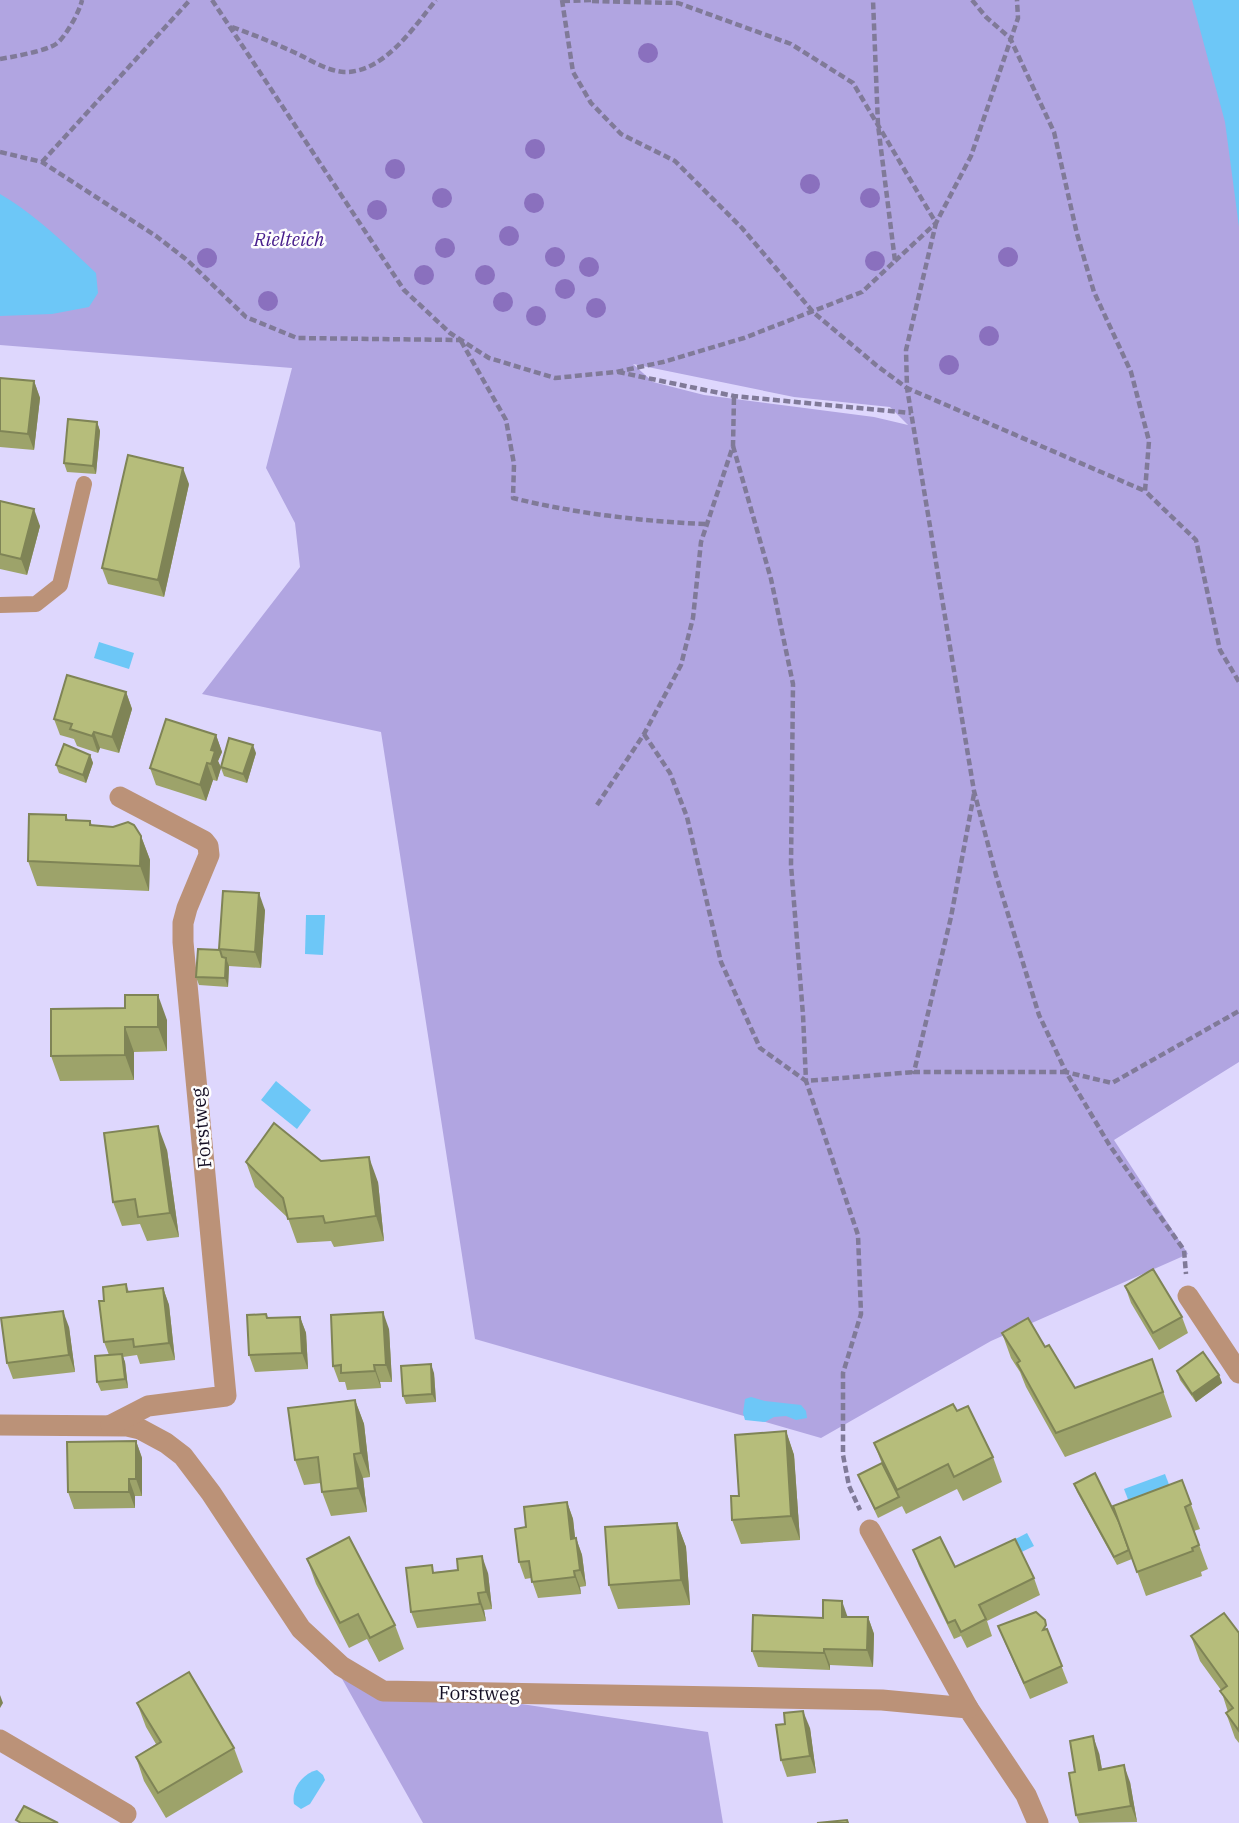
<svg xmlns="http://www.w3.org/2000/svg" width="1239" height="1823" font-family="'IBM Plex Serif',serif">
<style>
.green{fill:#b1a5e1;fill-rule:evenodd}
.water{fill:#6dc7f7}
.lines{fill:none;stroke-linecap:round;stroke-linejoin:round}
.path{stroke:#807a98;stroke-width:4.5;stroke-dasharray:7 3.5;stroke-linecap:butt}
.lane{stroke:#bb9278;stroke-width:16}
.street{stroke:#bb9278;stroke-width:21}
.tree{fill:#8a70be}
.wall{fill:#9da36a}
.shaded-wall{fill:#7f8456}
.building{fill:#b6bd7b;stroke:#7f8456;stroke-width:2}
.labels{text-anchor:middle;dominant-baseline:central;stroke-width:5;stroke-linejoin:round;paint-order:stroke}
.park-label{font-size:19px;font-style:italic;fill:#461c8b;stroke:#fefefe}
.street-label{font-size:19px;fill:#130d23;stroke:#fefefe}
</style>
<rect width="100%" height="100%" fill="#ded7fd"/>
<!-- green -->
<g class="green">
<path d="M0,0H1239V1062L1114,1140L1188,1254L991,1341L821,1438L475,1339L381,732L202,694L300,567L295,523L266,468L292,368L0,345ZM633,364L794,397L890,407L908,425L874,417L704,395L653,382Z"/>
<path d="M341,1677L708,1732L723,1823H423Z"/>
</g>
<!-- water -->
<g class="water">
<path d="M1192,0H1239V227L1225,122Z"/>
<path d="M0,194C36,215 66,245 96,273L98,293L89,307L52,314L0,316Z"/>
<path d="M99,642L134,653L129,669L94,658Z"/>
<path d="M306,915H325L323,955L305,954Z"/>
<path d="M276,1081L311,1110L297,1129L261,1100Z"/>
<path d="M751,1397L765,1401L801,1405L806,1411L807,1418L796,1420L786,1416L774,1417L765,1422L745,1420L743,1413L745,1399Z"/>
<path d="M1165,1474L1173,1495L1132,1510L1124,1489Z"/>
<path d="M1027,1533L1034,1546L995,1565L988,1553Z"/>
<path d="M317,1770L323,1775L325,1780L310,1804L301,1809L294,1804C291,1789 302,1774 317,1770Z"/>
</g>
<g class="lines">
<!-- path -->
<g class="path">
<path d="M212,0L404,290L450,333L489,358L555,378L616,372L663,362L744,338L862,292L895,261L878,125L873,0"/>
<path d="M562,0L573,72L591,103L621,134L675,161L742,228L813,312L876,365L907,388L974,791L996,875L1039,1015L1066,1072L1112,1083L1239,1011"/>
<path d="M972,0L986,17L1010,38L1054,132L1077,234L1086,265L1094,292L1131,372L1149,441L1145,491L1196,540L1220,650L1239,682"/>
<path d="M563,1L592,0"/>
<path d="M592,1L678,3L791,44L853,83L936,223L906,350L907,388L1145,491"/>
<path d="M232,27C255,35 276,44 298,54C312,61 328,71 344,72C384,73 414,27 436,0"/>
<path d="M0,59C12,57 46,51 56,44C65,38 80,11 82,0"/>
<path d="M0,152L42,162L156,236L187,260L246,317L297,338L460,340"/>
<path d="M42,162L190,0"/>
<path d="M895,261L936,223L971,156L1018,18L1017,0"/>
<path d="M461,341L506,420L514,464L513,498C572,513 647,522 707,524"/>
<path d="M618,372L734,396L911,413"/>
<path d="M733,446L771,579L793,684L791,865L803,1015L806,1081L858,1235L861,1314L843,1373V1455L849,1486L860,1510"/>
<path d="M644,734L670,773L687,817L721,962L760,1048L806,1081L914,1072"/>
<path d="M974,794L951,917L914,1072H1066L1110,1146L1184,1250L1186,1274"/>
<path d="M597,805L644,734L681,665L693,618L701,542L733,446L734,396"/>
</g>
<!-- lane -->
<path class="lane" d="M0,605L36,604L60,585L84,484"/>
<!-- street -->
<g class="street">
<path d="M1188,1296L1239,1373"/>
<path d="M0,1425L127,1426L140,1429L166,1443L183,1456L211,1493L301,1629L341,1666L383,1691L882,1700L968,1708L1026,1795L1038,1823"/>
<path d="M111,1425L148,1406L226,1396L183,942V923L187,908L209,855L208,846L204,841L120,797"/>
<path d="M870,1530L968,1708"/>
<path d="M0,1740L126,1814"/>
</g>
</g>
<!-- trees -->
<g class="tree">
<circle cx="648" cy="53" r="10"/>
<circle cx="535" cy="149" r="10"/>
<circle cx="395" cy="169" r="10"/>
<circle cx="810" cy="184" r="10"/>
<circle cx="442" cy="198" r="10"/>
<circle cx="870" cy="198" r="10"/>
<circle cx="534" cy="203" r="10"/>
<circle cx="377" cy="210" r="10"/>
<circle cx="509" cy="236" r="10"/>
<circle cx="445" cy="248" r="10"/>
<circle cx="555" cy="257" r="10"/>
<circle cx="1008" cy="257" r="10"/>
<circle cx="207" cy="258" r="10"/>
<circle cx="875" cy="261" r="10"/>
<circle cx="589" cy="267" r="10"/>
<circle cx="424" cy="275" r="10"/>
<circle cx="485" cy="275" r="10"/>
<circle cx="565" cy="289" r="10"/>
<circle cx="268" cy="301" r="10"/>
<circle cx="503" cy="302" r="10"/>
<circle cx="596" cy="308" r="10"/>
<circle cx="536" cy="316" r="10"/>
<circle cx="989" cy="336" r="10"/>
<circle cx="949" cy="365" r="10"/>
</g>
<!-- wall -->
<g class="wall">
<path d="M0,378L34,381L40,398L34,450L0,447Z"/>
<path d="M97,422L100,431L96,474L67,472L64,463Z"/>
<path d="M189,484L164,597L108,584L102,568Z"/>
<path d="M0,501L40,526L27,575L0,569Z"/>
<path d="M126,692L132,709L119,753L100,748L98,753L77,746L74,739L60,735L54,719Z"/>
<path d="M216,735L222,752L218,761L221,767L256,753L247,783L224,776L221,768L217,781L213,780L206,801L156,785L150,768Z"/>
<path d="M90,755L93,763L86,783L59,773L56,765Z"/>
<path d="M66,815L68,820L90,821L92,825L141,836L150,860L149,891L37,886L28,861Z"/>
<path d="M265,910L261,968L229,966L228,987L199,985L196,977L220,950Z"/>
<path d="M51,1009L167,1020V1051L134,1052V1080L60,1081L51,1056Z"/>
<path d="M167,1150L179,1237L147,1241L140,1224L122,1226L113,1202Z"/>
<path d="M321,1161L378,1182L384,1241L334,1247L331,1241L297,1243L288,1218L255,1187L246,1162Z"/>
<path d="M126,1284L129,1292L163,1288L169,1305L175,1360L140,1364L137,1355L123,1357L125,1362L128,1388L101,1391L97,1382L109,1355L104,1342V1301Z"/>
<path d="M1125,1286L1182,1317L1188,1333L1159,1350L1131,1303Z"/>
<path d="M300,1317L306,1333L308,1369L255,1372L249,1355L268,1318Z"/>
<path d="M69,1327L75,1372L13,1379L7,1363Z"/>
<path d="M389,1329L392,1382H380L381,1388L347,1390L345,1382H339L333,1366Z"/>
<path d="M1002,1333L1045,1347L1075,1388L1152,1359L1172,1417L1065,1457L1026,1387L1020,1372L1011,1358Z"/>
<path d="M1177,1371L1219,1375L1222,1383L1196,1402L1180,1380Z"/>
<path d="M434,1373L436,1402L406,1404L403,1396Z"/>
<path d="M355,1400L364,1424L370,1477L363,1478L367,1512L331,1516L322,1492L321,1483L304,1485L295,1460Z"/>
<path d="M957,1411L993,1457L1002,1482L963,1501L957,1489L906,1514L901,1504L902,1506L878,1518L858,1475L882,1464L874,1443Z"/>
<path d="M786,1431L794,1455L800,1540L741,1544L732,1520L739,1496Z"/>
<path d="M136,1441L142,1458V1496H135V1508L74,1509L68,1492Z"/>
<path d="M1182,1480L1200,1529L1194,1531L1208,1569L1201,1572L1202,1576L1146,1596L1122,1530L1132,1559L1117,1565L1077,1492L1074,1484L1119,1522Z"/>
<path d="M567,1502L573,1519L575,1538H576L582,1555L586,1586L580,1587L581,1594L538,1598L531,1578L525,1579L519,1562L526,1527Z"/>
<path d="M677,1523L686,1547L690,1605L618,1609L609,1585Z"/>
<path d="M913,1550L955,1567L1034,1578L1040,1595L987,1621L992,1636L967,1648L961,1636L954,1639L919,1566Z"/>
<path d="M307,1559L395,1625L404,1649L379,1662L367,1639L349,1648L316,1584Z"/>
<path d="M458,1570L488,1573L492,1609L484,1610L486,1621L417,1628L411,1612L434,1572Z"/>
<path d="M848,1617H868L874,1634L873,1667L830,1665V1670L758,1667L752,1651L823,1618Z"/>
<path d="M998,1626L1052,1642L1068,1683L1030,1699L1005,1643Z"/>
<path d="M1239,1633V1743L1235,1738L1226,1713L1228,1712L1221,1690L1200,1661L1191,1636Z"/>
<path d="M137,1703L234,1748L243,1772L166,1818L144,1781L136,1757L156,1744L146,1727Z"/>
<path d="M810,1728L816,1773L787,1777L781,1760Z"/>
<path d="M1099,1753L1102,1769L1130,1782L1137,1822L1079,1823L1076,1815L1075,1772Z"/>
</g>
<!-- shaded-wall -->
<g class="shaded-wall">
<path d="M34,381L40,398L34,450L28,434Z"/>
<path d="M97,422L100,431L96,474L93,466Z"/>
<path d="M183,468L189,484L164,597L158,580Z"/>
<path d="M34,509L40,526L27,575L21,559Z"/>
<path d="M126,692L132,709L119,753L112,737Z"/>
<path d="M94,732L100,748L98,753L92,736Z"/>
<path d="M216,735L222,752L218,761L221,768L217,781L211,764V750Z"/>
<path d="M253,745L256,753L247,783L243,774Z"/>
<path d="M90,755L93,763L86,783L83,775Z"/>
<path d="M207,763L213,780L206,801L200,785Z"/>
<path d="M141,836L150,860L149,891L140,866Z"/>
<path d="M259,893L265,910L261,968L255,952Z"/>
<path d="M226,958L229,966L228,987L225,978Z"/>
<path d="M158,995L167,1020V1051L158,1027Z"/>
<path d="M125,1027L134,1052V1080L125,1055Z"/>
<path d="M158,1126L167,1150L179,1237L170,1213Z"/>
<path d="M369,1157L378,1182L384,1241L376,1216Z"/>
<path d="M163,1288L169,1305L175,1360L169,1343Z"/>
<path d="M63,1311L69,1327L75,1372L69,1355Z"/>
<path d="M383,1312L389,1329L392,1382L386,1365Z"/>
<path d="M300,1317L306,1333L308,1369L302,1353Z"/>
<path d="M122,1354L125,1362L128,1388L125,1379Z"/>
<path d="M431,1364L434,1373L436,1402L432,1394Z"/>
<path d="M374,1365L380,1382L381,1388L375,1371Z"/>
<path d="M1219,1375L1222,1383L1196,1402L1192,1394Z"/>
<path d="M355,1400L364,1424L370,1477L361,1453Z"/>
<path d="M786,1431L794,1455L800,1540L791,1516Z"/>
<path d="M136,1441L142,1458V1496L136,1479Z"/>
<path d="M354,1454L363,1478L367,1512L358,1488Z"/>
<path d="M129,1479L135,1496V1508L129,1492Z"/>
<path d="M567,1502L573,1519L577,1555L571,1539Z"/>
<path d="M677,1523L686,1547L690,1605L681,1580Z"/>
<path d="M576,1538L582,1555L586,1586L580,1570Z"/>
<path d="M482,1556L488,1573L492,1609L486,1592Z"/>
<path d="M574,1571L580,1587L581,1594L575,1577Z"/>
<path d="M478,1593L484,1610L486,1621L480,1604Z"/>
<path d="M842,1601L848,1618L842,1617Z"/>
<path d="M868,1617L874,1634L873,1667L867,1650Z"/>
<path d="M824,1649L830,1665V1670L824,1653Z"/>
<path d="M0,1695L3,1703L0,1708Z"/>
<path d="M803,1711L810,1728L816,1773L810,1756Z"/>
<path d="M1093,1736L1099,1753L1105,1787L1099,1770Z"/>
<path d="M1124,1765L1130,1782L1137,1822L1131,1806Z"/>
</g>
<!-- building -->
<g class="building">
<path d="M0,378L34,381L28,434L0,431Z"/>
<path d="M68,419L97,422L93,466L64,463Z"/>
<path d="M128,455L183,468L158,580L102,568Z"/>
<path d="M0,501L34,509L21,559L0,554Z"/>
<path d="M67,675L126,692L112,737L94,732L92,736L70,729L72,724L54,719Z"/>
<path d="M166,719L216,735L211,750L215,751L211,764L207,763L200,785L150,768Z"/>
<path d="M229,738L253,745L243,774L221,767Z"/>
<path d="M64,744L90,755L83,775L56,765Z"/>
<path d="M29,814L66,815V820L90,821V825L113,827L128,822L134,825L141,836L140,866L28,861Z"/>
<path d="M223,891L259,893L255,952L219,949Z"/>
<path d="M198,949L220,950L222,957L226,958L225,978L196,977Z"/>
<path d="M125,995H158V1027H125V1055L51,1056V1009L125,1008Z"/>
<path d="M274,1123L321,1161L369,1157L376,1216L325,1223L323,1216L288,1219L283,1198L246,1162Z"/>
<path d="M158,1126L170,1213L138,1217L135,1199L113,1202L104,1133Z"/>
<path d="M1153,1269L1182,1317L1153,1333L1125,1286Z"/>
<path d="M126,1284L127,1292L163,1288L169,1343L134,1347L133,1339L104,1342L99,1301H104L103,1287Z"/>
<path d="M63,1311L69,1355L7,1363L1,1318Z"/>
<path d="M383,1312L386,1365H374L375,1371L341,1373V1365L333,1366L331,1315Z"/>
<path d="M266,1314L267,1318L300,1317L302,1353L249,1355L247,1315Z"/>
<path d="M1028,1318L1045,1347L1049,1345L1075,1388L1152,1359L1163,1392L1056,1433L1017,1363L1020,1361L1002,1333Z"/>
<path d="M1203,1352L1219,1375L1192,1394L1177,1371Z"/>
<path d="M122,1354L125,1379L97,1382L95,1356Z"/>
<path d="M431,1364L432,1394L403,1396L401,1366Z"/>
<path d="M355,1400L361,1453L354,1454L358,1488L322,1492L318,1457L295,1460L288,1408Z"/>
<path d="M953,1404L957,1411L968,1406L993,1457L954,1477L948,1464L897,1490L874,1443Z"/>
<path d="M786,1431L791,1516L732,1520L731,1496H739L735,1435Z"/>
<path d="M136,1441V1479H129V1492H68L67,1442Z"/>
<path d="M882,1463L899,1497L875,1509L858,1475Z"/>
<path d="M1095,1473L1119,1522L1129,1550L1114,1557L1074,1484Z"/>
<path d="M1182,1480L1191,1504L1185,1507L1199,1545L1192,1548L1193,1551L1137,1572L1113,1506Z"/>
<path d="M567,1502L571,1539L576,1538L580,1570L574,1571L575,1577L532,1582L529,1561L519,1562L515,1529L526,1527L524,1507Z"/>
<path d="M677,1523L681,1580L609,1585L605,1527Z"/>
<path d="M349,1537L395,1625L370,1638L358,1614L340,1623L307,1559Z"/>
<path d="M940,1537L955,1567L1015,1539L1034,1578L979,1605L986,1619L961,1632L955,1620L948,1623L913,1550Z"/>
<path d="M482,1556L486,1592L478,1593L480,1604L411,1612L406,1568L432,1565L433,1573L458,1570L457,1559Z"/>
<path d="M823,1600L842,1601V1617H868L867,1650L824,1649V1653L752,1651L753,1615L823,1618Z"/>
<path d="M1036,1612L1045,1620L1046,1625L1043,1630L1047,1629L1062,1666L1024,1683L998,1626Z"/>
<path d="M1224,1613L1239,1633V1731L1226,1713L1233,1708L1220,1691L1227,1686L1191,1636Z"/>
<path d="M189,1672L234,1748L158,1793L136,1757L161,1742L137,1703Z"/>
<path d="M803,1711L810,1756L781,1760L776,1725L785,1724L784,1713Z"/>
<path d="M1093,1736L1099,1770L1124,1765L1131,1806L1076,1815L1069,1773L1075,1772L1070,1741Z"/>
<path d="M24,1806L58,1823H21L16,1820Z"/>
<path d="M847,1820L848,1823H817Z"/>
</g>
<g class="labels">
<!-- park labels -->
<g class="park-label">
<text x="289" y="239">Rielteich</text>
</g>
<!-- street labels -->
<g class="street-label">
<text transform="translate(201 1128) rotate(-95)">Forstweg</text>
<text transform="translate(479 1693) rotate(1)">Forstweg</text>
</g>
</g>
</svg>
